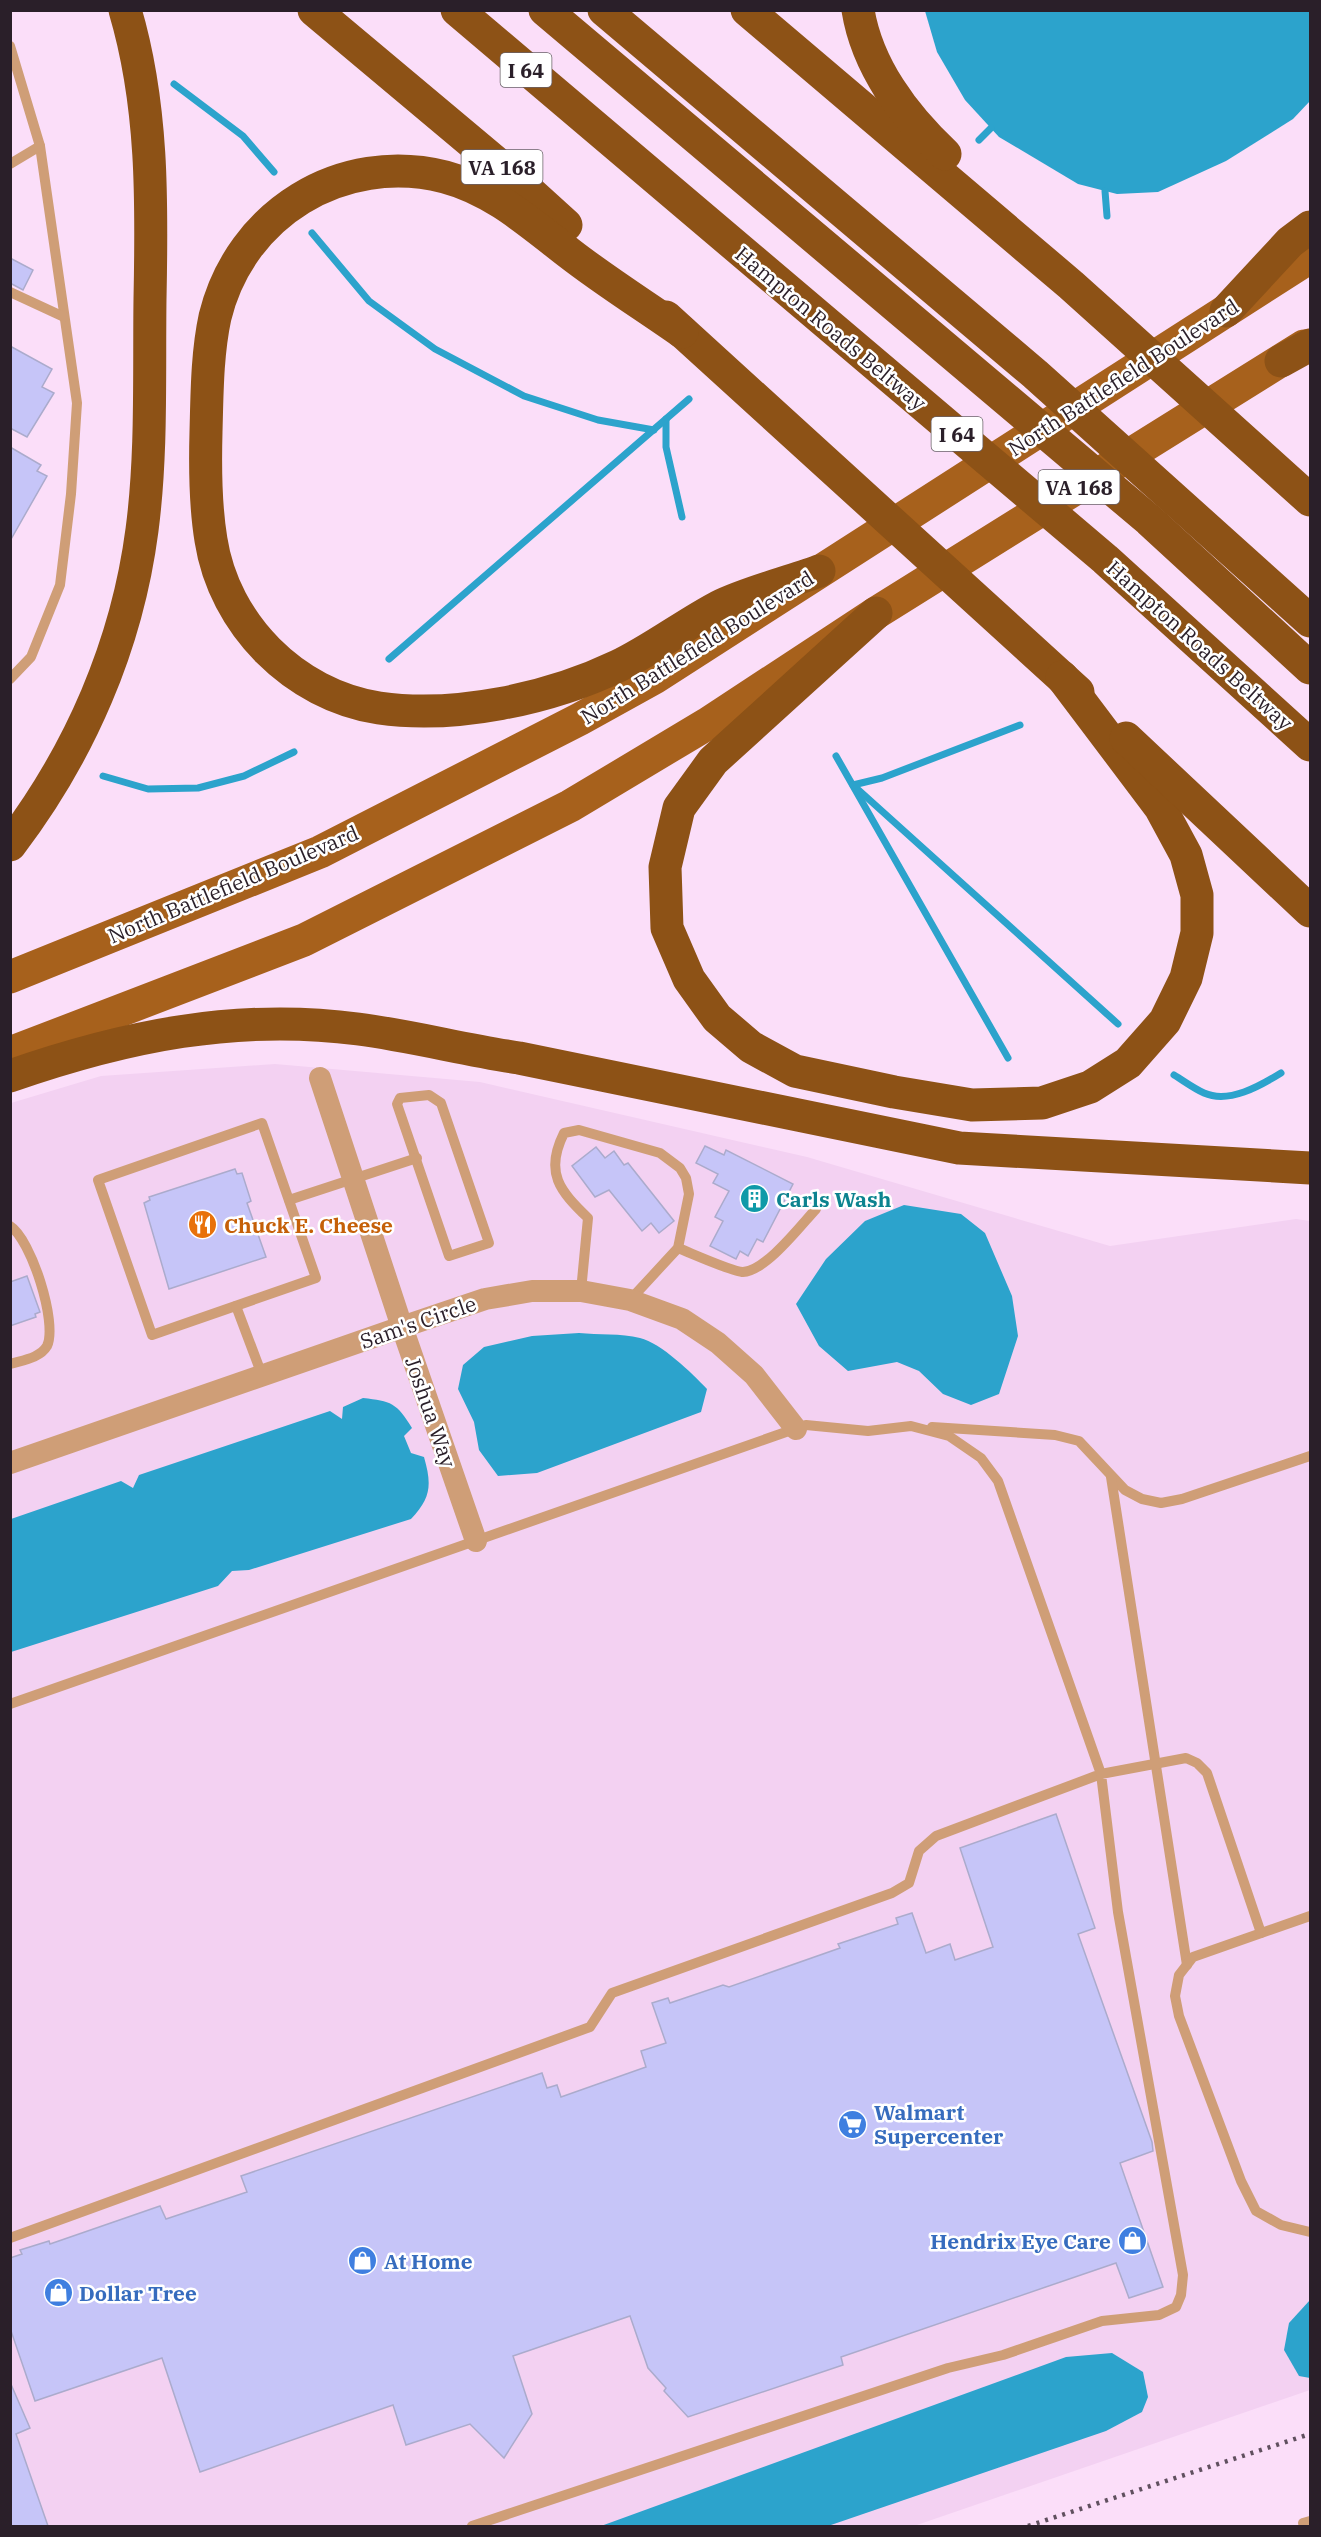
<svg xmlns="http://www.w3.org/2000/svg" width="1321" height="2537" font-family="'IBM Plex Serif',serif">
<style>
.built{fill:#f3d1f2}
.water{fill:#2ca3cc}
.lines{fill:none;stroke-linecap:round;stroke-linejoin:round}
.stream{stroke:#2ca3cc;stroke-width:7}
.building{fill:#c6c5f8;stroke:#ababcc;stroke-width:1.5}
.lane{stroke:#cf9e77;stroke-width:10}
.street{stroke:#cf9e77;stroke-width:22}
.primary{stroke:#a7611c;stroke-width:33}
.highway{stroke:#8d5216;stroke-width:33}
.rail{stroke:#60505f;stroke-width:4.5;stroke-dasharray:3 6;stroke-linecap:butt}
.labels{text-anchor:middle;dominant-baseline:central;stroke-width:5;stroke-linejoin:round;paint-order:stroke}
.shield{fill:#fff;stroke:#6a6269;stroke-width:1.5}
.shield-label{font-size:20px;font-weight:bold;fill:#2a1f29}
.street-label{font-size:21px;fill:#2a1f29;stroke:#fff}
.culture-label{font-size:21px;font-weight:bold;fill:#0d838f;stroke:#fff;text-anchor:start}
.food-label{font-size:21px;font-weight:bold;fill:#c56008;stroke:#fff;text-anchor:start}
.shop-label{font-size:21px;font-weight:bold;fill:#366cbe;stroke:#fff;text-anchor:start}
</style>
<rect width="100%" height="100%" fill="#fbdef9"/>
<!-- built -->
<path class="built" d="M275,1064L480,1082L807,1157L1110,1246L1296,1219L1310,1221V2390L914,2526H11V1103L101,1076Z"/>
<!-- water -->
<g class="water">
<path d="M925,11H1310V101L1293,119L1226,161L1158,192L1117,194L1078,184L999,137L965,100L937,52Z"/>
<path d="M904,1205L961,1214L985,1233L1012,1296L1018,1336L999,1394L971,1405L943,1394L919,1371L897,1362L848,1371L819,1346L796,1304L826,1259L865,1221Z"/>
<path d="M579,1333C598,1335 621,1333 640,1338C661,1343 692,1373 707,1389L701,1412L537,1473L498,1476L479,1450L474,1422L458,1389L463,1365L484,1347L532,1336Z"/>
<path d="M363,1398C391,1401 397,1403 412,1428L404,1436L411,1453L424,1457C432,1485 431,1498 411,1519L249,1570L232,1571L218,1586L11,1652V1519L121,1481L133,1488L139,1475L330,1411L342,1419L343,1407Z"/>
<path d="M1310,2300V2378L1299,2376L1284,2350L1289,2323Z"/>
<path d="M1112,2353L1143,2372L1148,2397L1142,2412L1106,2431L828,2526H601L1066,2357Z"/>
</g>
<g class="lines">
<!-- stream -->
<g class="stream">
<path d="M174,84L243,136L274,172"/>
<path d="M979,140L991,128"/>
<path d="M1105,191L1107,216"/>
<path d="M312,233L369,301L435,349L524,396L598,420L654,430"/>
<path d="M666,419V447L682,517"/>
<path d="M389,659L689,399"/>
<path d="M836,756L1008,1058"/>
<path d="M103,776L148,789L198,788L244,776L294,752"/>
<path d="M853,785L1118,1024"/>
<path d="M853,785L882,778L1020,725"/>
<path d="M1174,1075C1184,1081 1193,1088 1204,1093C1229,1104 1260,1086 1281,1073"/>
</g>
</g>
<!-- building -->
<g class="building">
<path d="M10,258L33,270L23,290L10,283Z"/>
<path d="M10,346L52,369L42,387L54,393L27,437L10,428Z"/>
<path d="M10,447L41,465L37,471L47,476L10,541Z"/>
<path d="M705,1146L724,1155L726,1150L793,1184L763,1242L757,1239L748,1256L740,1251L736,1259L710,1246L723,1221L715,1217L729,1191L713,1183L718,1174L696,1163Z"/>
<path d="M596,1147L605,1158L614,1151L624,1165L628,1163L674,1221L659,1233L651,1223L642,1231L609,1190L595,1197L572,1166Z"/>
<path d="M235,1169L237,1174L242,1173L251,1201L247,1203L266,1257L169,1289L144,1203L150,1200L149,1197Z"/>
<path d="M27,1276L40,1312L35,1314L36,1317L10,1326V1282Z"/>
<path d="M1056,1814L1095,1928L1078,1934L1152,2142L1153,2151L1120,2163L1163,2287L1129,2298L1116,2263L841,2357L843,2365L688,2417L664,2391L666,2388L648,2368L630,2316L513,2356L532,2414L504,2458L470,2424L406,2445L393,2405L200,2472L162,2358L35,2401L10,2328V2258L22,2254L20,2250L49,2241L50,2244L160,2206L166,2219L247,2192L241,2176L542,2073L547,2088L557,2085L561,2097L646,2067L641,2051L666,2043L652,2003L668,1998L670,2003L723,1985L729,1987L840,1948L838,1944L898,1924L896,1918L912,1913L926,1953L950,1944L955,1960L993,1947L960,1848Z"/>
<path d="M10,2382L30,2428L16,2434L48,2526H10Z"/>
</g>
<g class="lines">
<!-- lane -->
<g class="lane">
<path d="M10,46L40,146L77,403L71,494L60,585L31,657L10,679"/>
<path d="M10,164L40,146"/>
<path d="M10,292L64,317"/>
<path d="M429,1095L441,1103L489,1243L449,1256L397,1104L400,1098Z"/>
<path d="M262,1123L316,1278L152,1335L98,1180Z"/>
<path d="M289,1200L417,1158"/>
<path d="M10,1226C31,1239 58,1323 47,1346C40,1358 23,1360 10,1364"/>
<path d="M678,1248C691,1253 733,1272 743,1272C766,1271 801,1225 816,1209"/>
<path d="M581,1291L588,1218C560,1191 544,1173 564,1133L579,1130L660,1153L680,1168L686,1178L689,1194L678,1248L630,1300"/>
<path d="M236,1306L262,1375"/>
<path d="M932,1427L1055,1435L1079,1441L1125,1490L1142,1499L1161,1503L1182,1499L1310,1456"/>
<path d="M1111,1477L1187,1965"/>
<path d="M10,1704L806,1425L868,1431L911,1426L949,1436L981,1458L998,1481L1101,1774L936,1836L919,1851L909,1883L892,1893L612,1993L590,2027L10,2238"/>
<path d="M1310,1916L1193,1957L1179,1975L1175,1996L1179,2016L1241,2181L1256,2211L1281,2225L1310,2232"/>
<path d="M472,2526L948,2368L1003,2355L1102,2321L1159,2315L1176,2307L1181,2295L1183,2275L1118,1912L1101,1774L1186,1758L1197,1763L1207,1773L1261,1933"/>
<path d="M1304,2526L1303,2523L1310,2521"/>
</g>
<!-- street -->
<g class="street">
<path d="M320,1078L402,1327L476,1541"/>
<path d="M10,1463L402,1327L485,1299L532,1291H581L630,1300L682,1319L718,1343L754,1375L796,1429"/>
</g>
<!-- primary -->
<g class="primary">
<path d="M10,977L320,852L580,719L654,678L1310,257"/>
<path d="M10,1053L304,940L570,806L707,724L876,613L1304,346"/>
</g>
<!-- highway -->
<g class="highway">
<path d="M314,10L512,176L566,225"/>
<path d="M457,10L1105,559L1310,745"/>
<path d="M545,10L1149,520L1310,668"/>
<path d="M604,10L1035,374L1310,621"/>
<path d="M747,10L1071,285L1310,500"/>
<path d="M858,10C867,66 904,116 945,154"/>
<path d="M1226,311L1290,242L1310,227"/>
<path d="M666,317L1078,692"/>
<path d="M682,332C645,306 605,281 569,253C530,223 494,190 445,177C341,151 240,214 215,317C207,354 207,395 206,432C205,468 205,504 211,540C224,624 294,695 379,708C455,719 549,699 618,666C653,649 684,625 718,607C748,592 787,583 819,571"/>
<path d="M1281,361L1310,345"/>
<path d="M876,613L713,761L679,808L665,867L667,928L689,979L717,1018L751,1047L795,1071L894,1092L972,1105L1042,1103L1090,1087L1128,1063L1165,1021L1186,978L1197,933V895L1186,855L1160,807L1062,677"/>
<path d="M1126,738L1310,911"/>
<path d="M10,845C80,753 127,645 142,530C152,454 149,375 150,299C152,202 153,104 125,10"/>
<path d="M10,1076C125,1036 237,1013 358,1029C412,1036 465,1050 519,1058L959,1148L1310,1168"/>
</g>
<!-- rail -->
<path class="rail" d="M1028,2526L1310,2434"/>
</g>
<!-- icons -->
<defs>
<symbol id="building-disc" viewBox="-11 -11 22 22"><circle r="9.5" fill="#0f9aa8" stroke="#fff"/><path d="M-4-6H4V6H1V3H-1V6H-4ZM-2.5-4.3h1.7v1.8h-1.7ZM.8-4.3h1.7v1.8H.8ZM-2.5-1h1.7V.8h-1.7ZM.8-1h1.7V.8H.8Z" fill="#fff"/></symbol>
<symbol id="restaurant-disc" viewBox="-11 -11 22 22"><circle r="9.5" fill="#e8710a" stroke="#fff"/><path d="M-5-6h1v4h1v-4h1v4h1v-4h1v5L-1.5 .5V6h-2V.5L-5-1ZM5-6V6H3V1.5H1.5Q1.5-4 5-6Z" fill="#fff"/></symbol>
<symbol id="supermarket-disc" viewBox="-11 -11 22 22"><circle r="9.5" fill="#3f7fe0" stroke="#fff"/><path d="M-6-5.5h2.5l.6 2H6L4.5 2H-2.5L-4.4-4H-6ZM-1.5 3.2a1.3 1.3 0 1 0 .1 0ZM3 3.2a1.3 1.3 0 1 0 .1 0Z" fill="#fff"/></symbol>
<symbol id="shop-disc" viewBox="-11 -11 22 22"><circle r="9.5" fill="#3f7fe0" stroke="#fff"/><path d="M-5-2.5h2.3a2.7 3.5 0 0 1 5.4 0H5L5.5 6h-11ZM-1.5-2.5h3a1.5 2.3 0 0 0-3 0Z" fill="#fff"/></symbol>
</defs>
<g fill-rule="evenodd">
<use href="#building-disc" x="738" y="1182" width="33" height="33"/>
<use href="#restaurant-disc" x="186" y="1208" width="33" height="33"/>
<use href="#supermarket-disc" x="836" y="2108" width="33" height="33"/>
<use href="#shop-disc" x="1116" y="2224" width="33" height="33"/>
<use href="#shop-disc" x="346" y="2244" width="33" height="33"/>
<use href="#shop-disc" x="42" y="2276" width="33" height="33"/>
</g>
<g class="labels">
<!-- shield labels -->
<g class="shield">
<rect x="500.5" y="53" width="51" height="34" rx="4.5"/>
<rect x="461.5" y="150" width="81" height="34" rx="4.5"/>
<rect x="931.5" y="417" width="51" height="34" rx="4.5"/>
<rect x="1038.5" y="470" width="81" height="34" rx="4.5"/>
</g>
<g class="shield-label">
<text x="526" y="70">I 64</text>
<text x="502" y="167">VA 168</text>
<text x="957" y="434">I 64</text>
<text x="1079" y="487">VA 168</text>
</g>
<!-- street labels -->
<g class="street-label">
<text transform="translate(831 328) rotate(40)">Hampton Roads Beltway</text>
<text transform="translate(1123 377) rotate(-33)">North Battlefield Boulevard</text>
<text transform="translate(1200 645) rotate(42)">Hampton Roads Beltway</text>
<text transform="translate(697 647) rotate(-32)">North Battlefield Boulevard</text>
<text transform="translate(233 884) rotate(-23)">North Battlefield Boulevard</text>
<text transform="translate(418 1322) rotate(-19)">Sam's Circle</text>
<text transform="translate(431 1412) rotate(71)">Joshua Way</text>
</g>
<!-- culture labels -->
<g class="culture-label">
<text x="776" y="1199">Carls Wash</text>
</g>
<!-- food labels -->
<g class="food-label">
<text x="224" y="1225">Chuck E. Cheese</text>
</g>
<!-- shop labels -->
<g class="shop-label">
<text x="874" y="2112">Walmart<tspan x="874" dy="24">Supercenter</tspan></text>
<text x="1111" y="2241" text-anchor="end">Hendrix Eye Care</text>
<text x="384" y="2261">At Home</text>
<text x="79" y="2293">Dollar Tree</text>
</g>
</g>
<!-- border -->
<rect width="1321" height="2537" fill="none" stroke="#2a1f29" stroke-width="24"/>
</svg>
